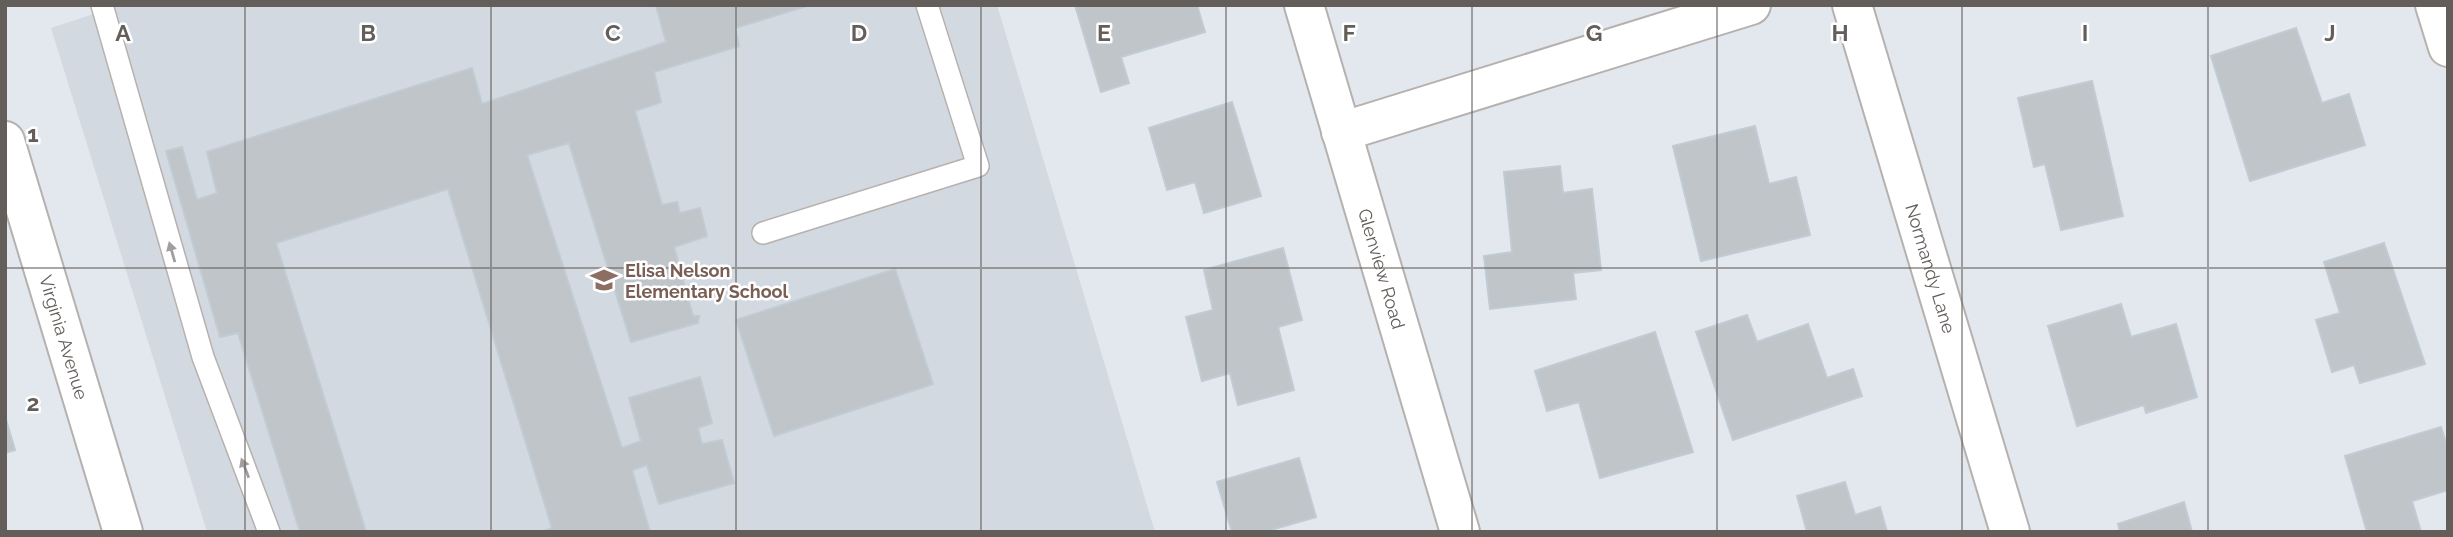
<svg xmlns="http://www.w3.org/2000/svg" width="2453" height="537" font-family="Raleway,sans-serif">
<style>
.education{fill:#d3d9e0}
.building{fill:#bfc5c9;stroke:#c0cbd3;stroke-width:2}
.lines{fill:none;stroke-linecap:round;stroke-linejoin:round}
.lane-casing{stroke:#b6b1ae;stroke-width:24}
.street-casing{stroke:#b6b1ae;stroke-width:42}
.secondary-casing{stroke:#b8b3af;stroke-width:42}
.lane{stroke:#fff;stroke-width:21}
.street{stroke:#fff;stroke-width:38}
.secondary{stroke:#fff;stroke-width:38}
.oneway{fill:#a29e9d}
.grid{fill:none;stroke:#645e5b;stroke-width:2;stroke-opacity:0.55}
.labels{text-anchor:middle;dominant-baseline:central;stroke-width:5;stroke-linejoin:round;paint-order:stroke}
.street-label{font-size:18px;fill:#645e5b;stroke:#fff}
.education-label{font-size:18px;font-weight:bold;fill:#785e54;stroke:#fff;text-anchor:start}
.grid-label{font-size:23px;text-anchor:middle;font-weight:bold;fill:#645e5b;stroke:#fff;stroke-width:5;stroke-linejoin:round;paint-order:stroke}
</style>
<rect width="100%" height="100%" fill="#e2e8ee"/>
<!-- education -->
<path class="education" d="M121,5H997L1155,532H207L51,28Z"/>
<!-- building -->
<g class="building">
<path d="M656,5H810L735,28L739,46L654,72L661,102L635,111L662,205L677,202L680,213L700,208L707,236L674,247L693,316H699L698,323L631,342L569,143L527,155L622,448L641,441L629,398L700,377L712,423L698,428L702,444L722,440L734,483L659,504L647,465L632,470L650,532H541L552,528L448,189L276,243L366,532H300L238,333L220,337L166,151L182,147L197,200L217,193L207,152L472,68L482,104L666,42Z"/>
<path d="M1075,5H1197L1205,32L1121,57L1129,83L1101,92Z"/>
<path d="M2296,28L2322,103L2349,94L2365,145L2250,181L2211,56Z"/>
<path d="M2092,81L2123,216L2061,230L2045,164L2034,167L2018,98Z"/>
<path d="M1232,102L1261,196L1204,213L1195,182L1167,190L1149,128Z"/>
<path d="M1755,126L1769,184L1796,177L1810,235L1701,261L1673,146Z"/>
<path d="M1560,166L1563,193L1592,189L1601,270L1573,273L1576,299L1490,309L1484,256L1512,252L1504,172Z"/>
<path d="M2384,243L2425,364L2360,383L2354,365L2332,372L2316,320L2340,313L2324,262Z"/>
<path d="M1283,248L1302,320L1278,327L1294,390L1238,405L1230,373L1202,381L1186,317L1213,310L1204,270Z"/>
<path d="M895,269L933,384L774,436L736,320Z"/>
<path d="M2121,304L2131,337L2176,324L2197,397L2146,413L2144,405L2077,426L2048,326Z"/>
<path d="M1747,315L1757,342L1808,324L1827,378L1853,369L1862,396L1733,440L1696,332Z"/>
<path d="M1655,332L1693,452L1600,478L1579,402L1547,411L1535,371Z"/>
<path d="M5,416L15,450L5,453Z"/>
<path d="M2441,427L2448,449V490L2412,501L2421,532H2367L2345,456Z"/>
<path d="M1299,458L1316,517L1264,532H1232L1217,482Z"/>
<path d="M1845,482L1855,515L1880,507L1887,532H1807L1797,496Z"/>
<path d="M2184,502L2192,532H2120L2118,524Z"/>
</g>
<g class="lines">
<defs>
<g id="lane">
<path d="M102,5L203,357L269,532"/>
<path d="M763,233L978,166L927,5"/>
</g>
<g id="street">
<path id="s1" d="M1304,5L1460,532"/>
<path id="s2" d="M1852,5L2010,532"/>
<path d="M1341,132L1751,5"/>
<path id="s3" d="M5,141L123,532"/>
</g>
<path id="secondary" d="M2435,5L2448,47"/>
</defs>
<!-- lane casing -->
<use href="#lane" class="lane-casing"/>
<!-- street casing -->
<use href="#street" class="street-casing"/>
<!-- secondary casing -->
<use href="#secondary" class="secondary-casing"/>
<!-- lane -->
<use href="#lane" class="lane"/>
<!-- street -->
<use href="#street" class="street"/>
<!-- secondary -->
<use href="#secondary" class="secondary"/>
</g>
<!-- one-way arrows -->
<defs><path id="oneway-solid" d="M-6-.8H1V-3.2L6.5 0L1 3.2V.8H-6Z" transform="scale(1.75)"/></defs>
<g class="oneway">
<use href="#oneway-solid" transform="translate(172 252) rotate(-106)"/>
<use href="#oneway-solid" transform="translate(245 468) rotate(-111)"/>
</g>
<!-- grid -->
<path class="grid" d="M245,5V532M491,5V532M736,5V532M981,5V532M1226,5V532M1472,5V532M1717,5V532M1962,5V532M2208,5V532M5,268H2448"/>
<!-- icons -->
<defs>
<symbol id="school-bare" viewBox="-9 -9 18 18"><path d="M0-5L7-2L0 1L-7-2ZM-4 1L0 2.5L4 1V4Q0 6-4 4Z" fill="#8d6e63" stroke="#fff" stroke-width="2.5" paint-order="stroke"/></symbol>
</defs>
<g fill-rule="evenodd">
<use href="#school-bare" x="585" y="261" width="38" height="38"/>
</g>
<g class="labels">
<!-- street labels -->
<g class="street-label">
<text stroke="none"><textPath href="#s2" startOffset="275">Normandy Lane</textPath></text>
<text stroke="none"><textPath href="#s1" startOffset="275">Glenview Road</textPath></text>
<text stroke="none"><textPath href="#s3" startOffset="205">Virginia Avenue</textPath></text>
</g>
<!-- education labels -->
<g class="education-label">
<text x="625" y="270">Elisa Nelson<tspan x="625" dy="21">Elementary School</tspan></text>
</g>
</g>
<g class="grid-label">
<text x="123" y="41">A</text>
<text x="368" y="41">B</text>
<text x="613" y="41">C</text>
<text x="859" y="41">D</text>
<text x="1104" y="41">E</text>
<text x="1349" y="41">F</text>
<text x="1594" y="41">G</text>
<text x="1840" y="41">H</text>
<text x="2085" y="41">I</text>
<text x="2330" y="41">J</text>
<text x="33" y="142">1</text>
<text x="33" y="411">2</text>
</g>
<!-- border -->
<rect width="2453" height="537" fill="none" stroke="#645e5b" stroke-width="14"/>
</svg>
